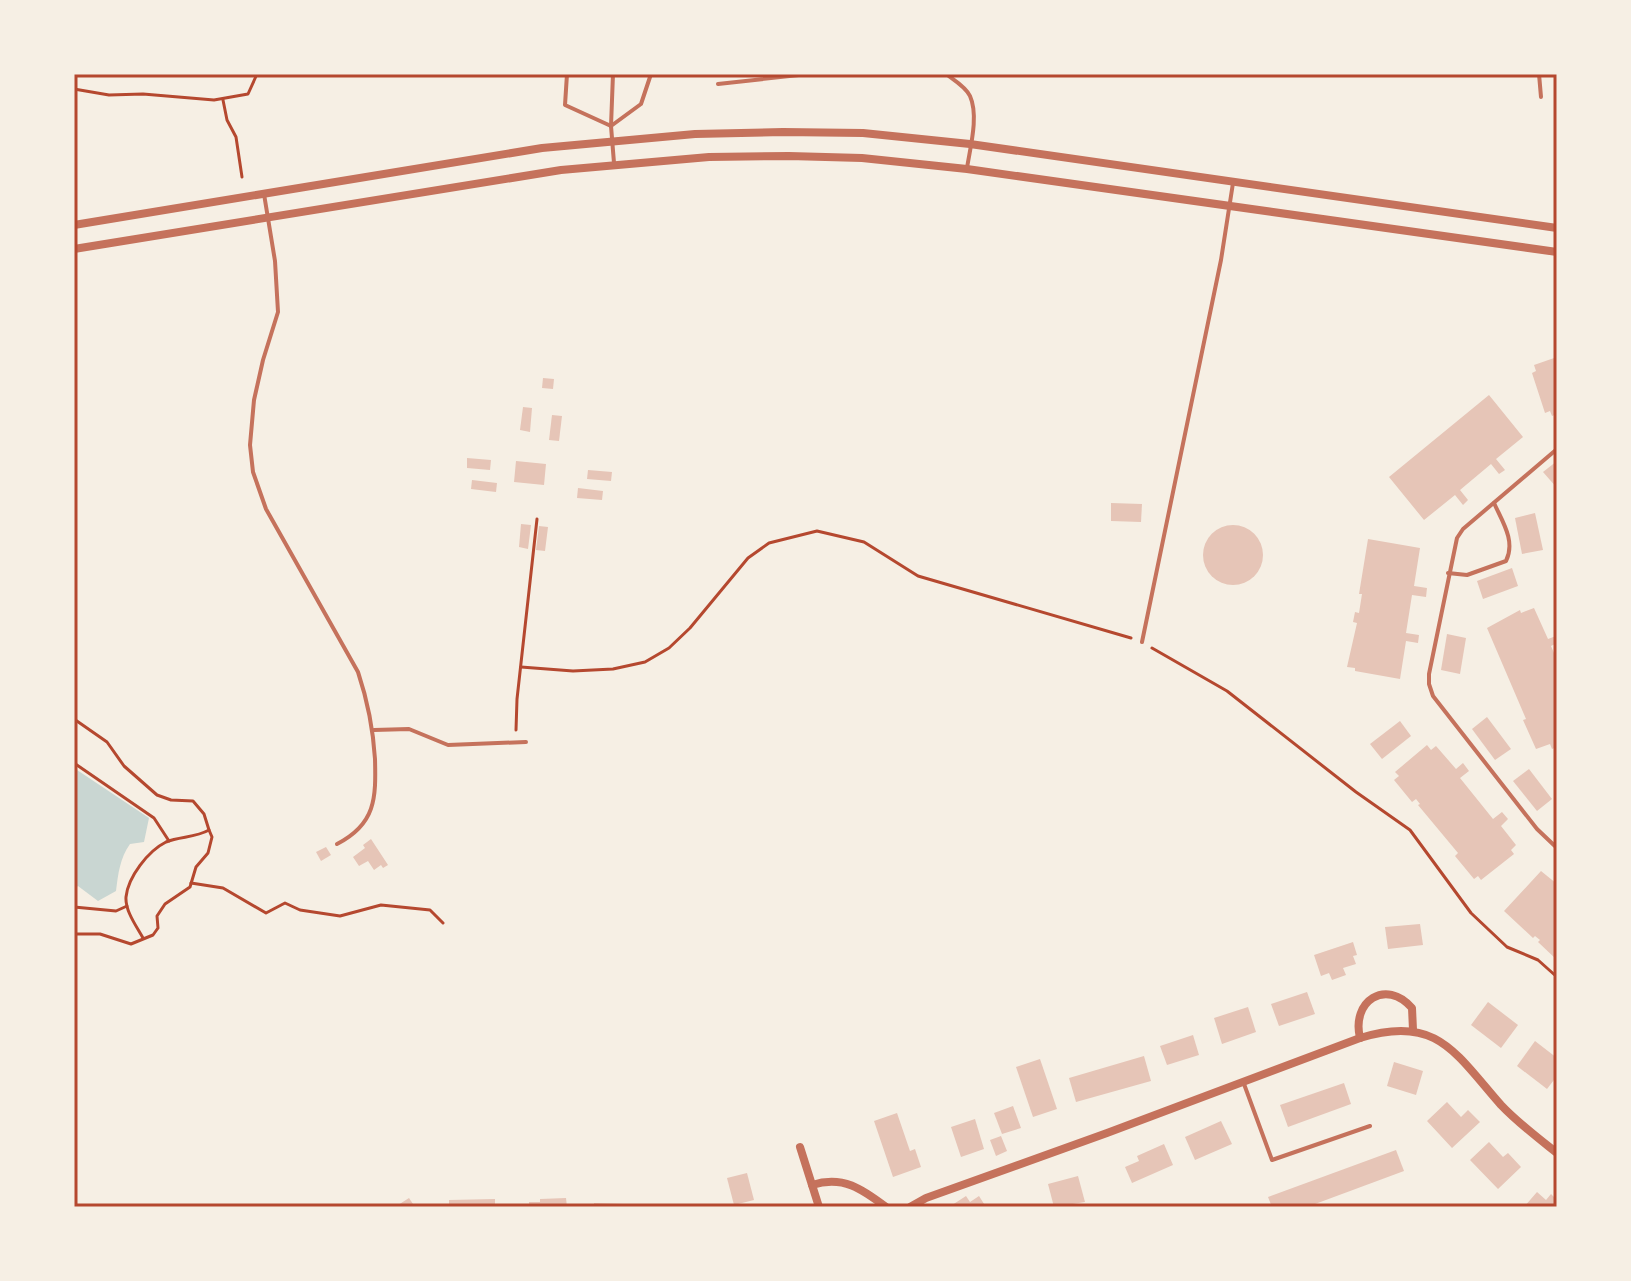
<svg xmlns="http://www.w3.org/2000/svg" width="1631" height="1281" font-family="'Sofia Sans Condensed',sans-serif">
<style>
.water{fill:#c9d6d2}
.building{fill:#e6c5b7}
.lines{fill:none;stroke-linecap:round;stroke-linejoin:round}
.path{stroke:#b5482f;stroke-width:3}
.service{stroke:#c5725c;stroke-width:4}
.minor{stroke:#c5725c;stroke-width:8}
.neatline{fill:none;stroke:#b5482f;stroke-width:3}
</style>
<rect width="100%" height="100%" fill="#f6efe4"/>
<!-- water -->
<path class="water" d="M74,768L149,818L144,842L130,844C120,858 118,874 116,891L98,901L78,886L74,889Z"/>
<!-- building -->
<g class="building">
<path d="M1557,357V414L1552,416L1550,411L1545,413L1532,373L1536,371L1534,365Z"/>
<path d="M543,378L554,379L553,389L542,388Z"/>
<path d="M1489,395L1523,437L1496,459L1505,470L1499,474L1491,464L1460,490L1468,500L1463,505L1455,495L1424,520L1389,477Z"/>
<path d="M523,407L532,408L530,432L520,430Z"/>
<path d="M552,415L562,416L559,441L549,440Z"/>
<path d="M467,458L491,460L490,470L467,468Z"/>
<path d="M516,461L546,464L544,485L514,482Z"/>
<path d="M1557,461V488L1543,472Z"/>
<path d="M588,470L612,472L611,481L587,479Z"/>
<path d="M472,480L497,483L496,492L471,489Z"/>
<path d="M578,488L603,491L602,500L577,498Z"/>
<path d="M1111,503L1142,504L1141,522L1111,521Z"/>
<path d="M1535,513L1543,550L1522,554L1515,518Z"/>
<path d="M521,524L531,525L528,549L519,547Z"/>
<circle cx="1233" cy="555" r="30"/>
<path d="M539,526L548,527L545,551L536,550Z"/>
<path d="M1368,539L1420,548L1414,586L1427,588L1426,597L1412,595L1406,633L1419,635L1418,643L1406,641L1400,679L1355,671V668L1347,667L1357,623L1353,622L1355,612L1359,613L1362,594H1359Z"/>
<path d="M1512,568L1518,586L1483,599L1477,581Z"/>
<path d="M1534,608L1548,639L1556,636L1557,639V643L1551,646L1557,660V747L1552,749L1550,744L1536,749L1523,720L1526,719L1487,628L1520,610L1521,613Z"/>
<path d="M1447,634L1466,638L1460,674L1441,670Z"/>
<path d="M1487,717L1511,749L1495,760L1472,729Z"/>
<path d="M1400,721L1411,736L1382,759L1370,744Z"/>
<path d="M1427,745L1431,750L1436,746L1456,769L1463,763L1469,771L1460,778L1493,819L1502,812L1508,819L1501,826L1516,845L1511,850L1514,854L1481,880L1478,876L1474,879L1455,856L1458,853L1418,805L1420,804L1416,799L1412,802L1394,780L1399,776L1395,772Z"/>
<path d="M1529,769L1552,799L1537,811L1513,781Z"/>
<path d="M371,839L388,865L383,868L381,865L374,870L368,861L359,866L353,857L365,848L363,845Z"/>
<path d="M326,847L331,855L321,861L316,852Z"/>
<path d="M1541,871L1557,884V960L1538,942L1540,940L1535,936L1533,938L1504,911Z"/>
<path d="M1420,924L1423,945L1388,949L1385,927Z"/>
<path d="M1353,942L1357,955L1353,956L1356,964L1343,968L1346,975L1332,980L1329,973L1321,976L1314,955Z"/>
<path d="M1307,992L1315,1014L1279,1026L1271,1004Z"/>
<path d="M1488,1002L1518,1025L1501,1048L1471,1025Z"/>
<path d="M1248,1007L1256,1032L1222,1044L1214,1018Z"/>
<path d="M1193,1035L1199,1055L1167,1065L1160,1046Z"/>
<path d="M1535,1041L1557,1058V1076L1547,1089L1517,1066Z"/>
<path d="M1144,1056L1151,1081L1076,1102L1069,1078Z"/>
<path d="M1040,1059L1057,1109L1033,1117L1016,1067Z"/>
<path d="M1394,1062L1423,1071L1416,1095L1387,1086Z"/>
<path d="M1344,1083L1351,1104L1288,1127L1280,1105Z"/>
<path d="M1447,1102L1461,1117L1468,1110L1480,1122L1452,1148L1427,1121Z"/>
<path d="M1013,1106L1021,1128L1002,1134L994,1113Z"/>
<path d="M897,1113L910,1151L915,1149L921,1167L893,1177L874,1121Z"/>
<path d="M975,1119L984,1149L961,1157L951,1127Z"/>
<path d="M1221,1121L1232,1144L1195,1160L1185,1137Z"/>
<path d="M1001,1136L1007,1151L996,1156L990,1140Z"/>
<path d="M1489,1142L1503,1157L1508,1153L1521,1167L1498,1189L1470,1160Z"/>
<path d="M1164,1144L1173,1165L1132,1183L1125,1167L1139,1161L1137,1156Z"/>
<path d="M1396,1150L1404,1171L1307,1207H1272L1268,1197Z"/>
<path d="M747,1173L754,1200L734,1205L727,1178Z"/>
<path d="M1078,1176L1085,1202L1054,1207L1048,1184Z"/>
<path d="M1537,1192L1546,1200L1551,1194L1557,1200V1207H1524Z"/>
<path d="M966,1196L970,1202L979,1196L986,1207H949Z"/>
<path d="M409,1198L415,1207H395Z"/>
<path d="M566,1198L567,1207H529V1202H540V1199Z"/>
<path d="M495,1199V1207H449V1200Z"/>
<path d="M594,1203L623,1204V1207H594Z"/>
</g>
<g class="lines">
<!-- path -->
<g class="path">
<path d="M267,74H279"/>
<path d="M74,89L109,95L143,94L214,100L248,94L257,74"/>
<path d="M223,100L227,120L236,137L242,177"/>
<path d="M1152,648L1227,691L1356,792L1410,830L1471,913L1507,947L1538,960L1557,977"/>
<path d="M521,667L573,671L613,669L645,662L669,648L690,628L748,558L769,543L817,531L864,542L918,576L1131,638"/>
<path d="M74,719L107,742L124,766L157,795L171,800L193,801L204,814L209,830C195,838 180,836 166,842C148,851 128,877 126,897C125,911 137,927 143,938"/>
<path d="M516,730L517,699L537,519"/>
<path d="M74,763L154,818L169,841"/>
<path d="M191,883L223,888L266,913L285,903L300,910L340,916L381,905L430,910L443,923"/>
<path d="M74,907L116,911L127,906"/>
<path d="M74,934H100L131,944L153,935L158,928L157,916L165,904L190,887L196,867L208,853L212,837L209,830"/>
</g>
<!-- service -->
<g class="service">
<path d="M567,74L565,105L611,126"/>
<path d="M613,74L611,126L614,163"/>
<path d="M946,74C954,80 966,87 970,96C979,116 970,148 967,168"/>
<path d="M1539,74L1541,97"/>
<path d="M718,84L808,74"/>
<path d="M611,126L641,104L651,74"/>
<path d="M264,194L275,261L278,312L263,360L254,400L250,445L253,472L266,509L358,672C368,702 373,727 375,759C376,798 376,824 337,844"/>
<path d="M1557,449L1463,529L1457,538L1429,674V684L1433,696L1537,829L1557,848"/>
<path d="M1448,573L1467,575L1506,561C1516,541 1502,521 1494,503"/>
<path d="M1142,642L1221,260L1233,183"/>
<path d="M374,730L409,729L448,745L526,742"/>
<path d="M1244,1084L1272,1160L1370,1126"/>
</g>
<!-- minor -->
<g class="minor">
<path d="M74,225L542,148L695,134L783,132L863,133L970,144L1557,228"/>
<path d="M74,249L561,170L709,157L789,156L862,158L967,169L1557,252"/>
<path d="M1360,1038C1351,1001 1386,978 1412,1008L1413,1030"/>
<path d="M800,1147L819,1207"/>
<path d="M812,1185C843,1175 862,1189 886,1207"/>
<path d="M910,1207L926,1198L1107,1133L1360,1038C1437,1014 1455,1053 1501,1105C1518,1123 1538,1138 1557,1153"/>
</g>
</g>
<!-- border -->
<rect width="1631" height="1281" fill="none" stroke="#f6efe4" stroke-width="152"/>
<rect x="76" y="76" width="1479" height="1129" class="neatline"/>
</svg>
